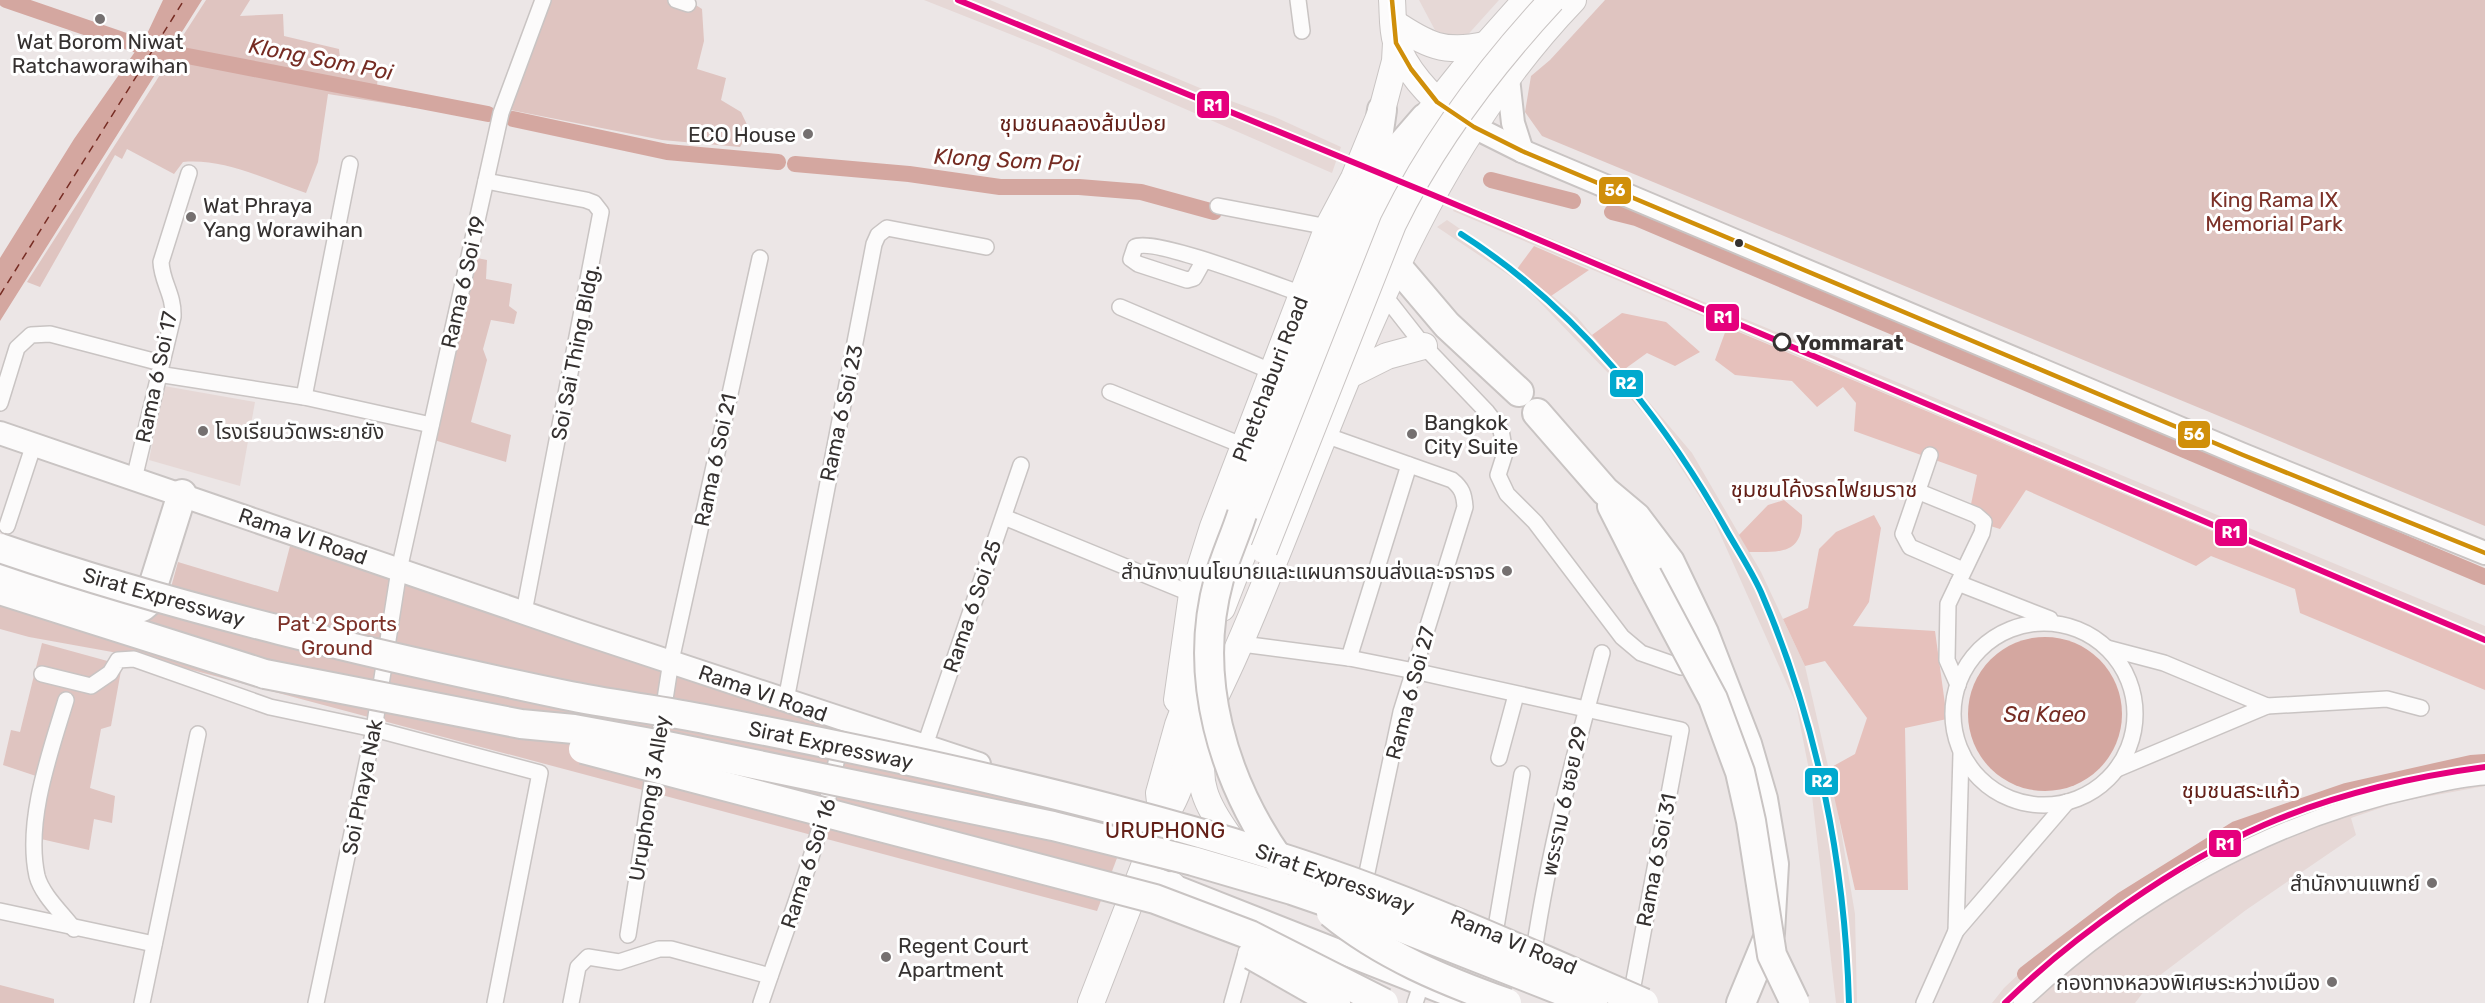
<svg xmlns="http://www.w3.org/2000/svg" width="2485" height="1003" font-family="Rubik,'Noto Sans Thai',sans-serif">
<style>
.built{fill:#e6d8d6}
.green{fill:#dfc4c0}
.forest{fill:#e6c1bc}
.water{fill:#d4a7a0}
.lines{fill:none;stroke-linecap:round;stroke-linejoin:round}
.canal{stroke:#d4a7a0;stroke-width:16}
.ferry{stroke:#762c23;stroke-width:1.5;stroke-dasharray:8 6;stroke-linecap:butt}
.street-casing{stroke:#c9c4c3;stroke-width:18}
.secondary-casing{stroke:#c9c4c3;stroke-width:26}
.primary-casing{stroke:#c9c4c3;stroke-width:28}
.highway-casing{stroke:#c9c4c3;stroke-width:32}
.street{stroke:#fcfbfb;stroke-width:15}
.secondary{stroke:#fcfbfb;stroke-width:22}
.primary{stroke:#fcfbfb;stroke-width:26}
.highway{stroke:#fcfbfb;stroke-width:28}
.primary-bridge-casing{stroke:#c9c4c3;stroke-width:28;stroke-linecap:butt}
.highway-bridge-casing{stroke:#c9c4c3;stroke-width:32;stroke-linecap:butt}
.primary-bridge{stroke:#fcfbfb;stroke-width:26}
.highway-bridge{stroke:#fcfbfb;stroke-width:28}
.bus-1-casing{stroke:#fff;stroke-width:9}
.bus-1{stroke:#d08f0a;stroke-width:4.5}
.rail-1-casing{stroke:#fff;stroke-width:10}
.rail-2-casing{stroke:#fff;stroke-width:10}
.rail-1{stroke:#e5007d;stroke-width:6}
.rail-2{stroke:#00a9ce;stroke-width:6}
.poi-dot{fill:#757070;stroke:#fff;stroke-width:2}
.bus-dot{fill:#353130;stroke:#fff;stroke-width:2}
.stop-dot{fill:#fff;stroke:#353130;stroke-width:3}
.labels{text-anchor:middle;dominant-baseline:central;stroke-width:6;stroke-linejoin:round;paint-order:stroke}
.poi-label{font-size:21px;fill:#353130;stroke:#fff;text-anchor:end}
.park-label{font-size:21px;fill:#7c3128;stroke:#fff}
.street-label{font-size:21px;fill:#353130;stroke:#fff}
.stop-label{font-size:21px;font-weight:bold;fill:#353130;stroke:#fff;text-anchor:start}
.water-label{font-size:22px;font-style:italic;fill:#762c23;stroke:#fff}
.neighbourhood-label{font-size:22px;fill:#642018;stroke:#fff}
.line-badge{stroke:#fff;stroke-width:2}
.badge-label{font-size:16px;text-anchor:middle;font-weight:bold;fill:#fff}
</style>
<rect width="100%" height="100%" fill="#ece6e6"/>
<!-- built -->
<g class="built">
<path d="M924,0H990L1231,101L1275,117L1341,147L1332,173L1045,48Z"/>
<path d="M1419,0H1499L1463,40L1436,32Z"/>
<path d="M1458,200L2485,626V646L1453,211Z"/>
<path d="M1447,220L1532,278L1577,317L1692,453L1761,572L1805,666L1836,801L1855,914L1857,1003H1836L1809,770L1796,704L1712,516L1654,426L1614,379L1522,284L1437,227Z"/>
<path d="M164,386L255,402L240,486L149,460Z"/>
<path d="M2485,757V786L2398,802L2351,818L2356,835L2246,910L2151,982L2135,1003H1992L2004,988L2054,941L2114,899L2244,824L2335,789L2463,759Z"/>
</g>
<!-- green -->
<g class="green">
<path d="M206,0H250L240,16L283,14L284,36L339,49L341,66L378,73L377,86L175,48Z"/>
<path d="M548,0H688L702,9L704,41L697,69L726,78L721,100L741,112L750,131L740,147L662,140L506,109Z"/>
<path d="M1605,0H2485V526L1542,136L1525,112L1531,76L1550,60Z"/>
<path d="M174,53L417,101L416,108L328,94L318,162L306,193C267,180 224,158 183,162L174,174L127,149L122,159L115,155L40,287L27,282Z"/>
<path d="M472,257L487,260L486,279L512,284L509,306L517,312L514,324L491,320L483,349L487,360L471,422L511,435L506,462L431,439Z"/>
<path d="M0,534L170,591L178,562L278,592L290,546L837,728L1131,821L1097,911L151,659L29,637L0,629Z"/>
<path d="M42,643L122,665L111,726L101,729L90,788L115,796L112,823L94,819L89,850L41,839L39,825L72,698L39,777L3,765L11,730L20,732Z"/>
<path d="M0,985L54,999V1003H0Z"/>
</g>
<!-- forest -->
<g class="forest">
<path d="M1534,246L1589,270L1551,296L1517,269Z"/>
<path d="M1622,313L1666,322L1700,352L1675,366L1647,353L1622,371L1592,335Z"/>
<path d="M1727,327L2485,646V690L2300,613L2295,589L2211,556L2196,566L2026,490L2000,529L1968,519L1977,475L1854,431L1856,403L1843,387L1817,407L1792,381L1735,375L1715,360Z"/>
<path d="M1784,500L1802,515C1804,555 1780,552 1749,552L1739,535L1768,505Z"/>
<path d="M1874,515L1881,528L1869,602L1853,626L1935,631L1947,719L1905,728L1908,890H1855L1828,769L1855,754L1867,718L1825,661L1805,666L1783,619L1808,608L1819,549L1836,532Z"/>
</g>
<!-- water -->
<g class="water">
<path d="M163,0H202L0,321V258L74,139L146,36Z"/>
<circle cx="2045" cy="714" r="77"/>
</g>
<g class="lines">
<!-- canal -->
<g class="canal">
<path d="M6,0L146,48L488,114"/>
<path d="M513,119L667,152L778,162"/>
<path d="M795,164L909,174L1000,187H1079L1141,192L1214,212"/>
<path d="M1491,180L1573,201"/>
<path d="M1612,212L1636,218L2485,577"/>
<path d="M2025,974L2122,900L2236,829L2346,791L2471,763L2485,762"/>
</g>
<!-- ferry -->
<path class="ferry" d="M0,295L184,0"/>
<defs>
<g id="street">
<path d="M676,0L688,4"/>
<path d="M1298,0L1302,31"/>
<path d="M486,181L586,200L594,203L601,212L524,612"/>
<path d="M1218,206L1328,227"/>
<path d="M1204,260L1194,278L1187,280L1138,264L1131,259L1135,247C1153,237 1276,285 1302,294"/>
<path d="M1384,295L1424,346L1487,412L1501,430L1505,453L1498,475L1507,494L1535,522L1622,637L1641,653L1681,667"/>
<path d="M1120,307L1273,372"/>
<path d="M158,374L304,397L431,425"/>
<path d="M1110,392L1244,446"/>
<path d="M304,397L350,164"/>
<path d="M0,403L17,348L31,335L50,334L161,363"/>
<path d="M1325,435L1452,480C1462,488 1464,494 1465,507L1401,712L1365,882"/>
<path d="M1930,455L1903,534L1910,547L1963,570"/>
<path d="M134,479L173,317C174,294 162,283 161,262L189,173"/>
<path d="M1917,491L1976,515L1984,522L1982,533L1948,604L1947,660L1958,685"/>
<path d="M1004,517L1192,594"/>
<path d="M7,526L34,444"/>
<path d="M1958,583L2050,619"/>
<circle cx="2044" cy="714" r="91"/>
<path d="M1242,644L1349,658L1414,671L1681,730L1632,991"/>
<path d="M2107,648L2164,663L2267,706"/>
<path d="M1349,658L1409,465"/>
<path d="M42,674L91,686L110,673L118,660L134,659L270,707L374,729L540,773L495,1003"/>
<path d="M66,700C50,753 25,821 37,876C42,895 62,913 74,929"/>
<path d="M786,700L874,244L878,235L887,228L986,247"/>
<path d="M924,748L1021,465"/>
<path d="M1499,758L1516,695"/>
<path d="M2117,769L2267,706L2387,699L2421,708"/>
<path d="M0,911L154,944"/>
<path d="M1956,931L1961,754"/>
<path d="M1495,933L1522,774"/>
<path d="M628,935L671,661L760,258"/>
<path d="M1534,951C1549,850 1575,751 1602,653"/>
<path d="M142,1003L198,734"/>
<path d="M316,1003L374,729L399,570L501,113L543,0"/>
<path d="M571,1003L578,967L588,957L619,962L659,949H671L770,976"/>
<path d="M761,1003C790,916 825,832 840,741"/>
<path d="M1232,1003L1248,946"/>
<path d="M1415,1003L1421,985"/>
<path d="M1924,1003L1956,931L2067,802"/>
<path d="M2021,1003C2130,900 2270,820 2418,789C2440,784 2462,778 2485,777"/>
</g>
<g id="secondary">
<path d="M1508,78L1513,123L1522,151"/>
<path d="M1474,127L1522,151L2243,455L2485,553"/>
<path d="M0,433L580,632L979,764"/>
<path d="M1156,879L1460,999"/>
</g>
<g id="primary">
<path d="M1392,0C1393,13 1392,29 1396,42C1404,68 1430,97 1451,112"/>
<path d="M1394,23C1427,45 1444,54 1485,45"/>
<path d="M1349,375L1387,356L1424,346"/>
<path d="M1222,608L1345,290L1397,173L1425,118L1461,73L1526,0"/>
<path d="M1177,700L1192,594L1213,527L1328,227L1354,178L1382,110L1395,61L1396,43"/>
<path d="M1206,744C1193,780 1208,807 1228,835"/>
<path d="M1162,820L1159,793L1178,725L1208,645"/>
<path d="M1134,892L1172,885"/>
<path d="M1091,1003L1162,820C1178,797 1182,778 1191,752C1203,721 1219,690 1233,659C1333,434 1398,182 1573,0"/>
</g>
<g id="highway">
<path d="M1372,179L1382,110"/>
<path d="M1396,265L1447,325L1519,392"/>
<path d="M1537,413L1605,491L1636,517L1670,562L1704,633L1747,744L1763,799L1774,864L1770,933L1741,1003"/>
<path d="M1612,506L1647,575"/>
<path d="M1242,514L1364,195L1372,179L1425,118"/>
<path d="M0,569L129,610L142,607L148,602L182,494"/>
<path d="M0,590L265,674"/>
</g>
</defs>
<!-- street casing -->
<use href="#street" class="street-casing"/>
<!-- secondary casing -->
<use href="#secondary" class="secondary-casing"/>
<!-- primary casing -->
<use href="#primary" class="primary-casing"/>
<!-- highway casing -->
<use href="#highway" class="highway-casing"/>
<!-- street -->
<use href="#street" class="street"/>
<!-- secondary -->
<use href="#secondary" class="secondary"/>
<!-- primary -->
<use href="#primary" class="primary"/>
<!-- highway -->
<use href="#highway" class="highway"/>
<defs>
<path id="primary-bridge" d="M1264,550L1393,224C1434,140 1489,68 1552,0"/>
<g id="highway-bridge">
<path d="M1242,514C1235,536 1225,557 1219,579C1192,677 1223,780 1280,861"/>
<path d="M0,548C184,611 375,655 565,695C613,705 661,710 709,720C844,746 979,774 1112,809C1192,830 1272,853 1350,881C1450,917 1546,961 1644,1003"/>
<path d="M1647,575L1713,699L1740,772L1751,821L1772,955L1795,1003"/>
<path d="M265,674L521,724L574,729L667,746L1053,826L1193,861L1292,890L1397,926L1593,1003"/>
<path d="M583,749L1155,899L1250,935L1384,1003"/>
<path d="M1331,913C1382,955 1445,981 1507,1003"/>
<path d="M1252,955L1336,1003"/>
</g>
</defs>
<!-- primary-bridge casing -->
<use href="#primary-bridge" class="primary-bridge-casing"/>
<!-- highway-bridge casing -->
<use href="#highway-bridge" class="highway-bridge-casing"/>
<!-- primary-bridge -->
<use href="#primary-bridge" class="primary-bridge"/>
<!-- highway-bridge -->
<use href="#highway-bridge" class="highway-bridge"/>
<defs>
<path id="bus-1" d="M1392,0L1396,43L1411,69L1437,102L1474,127L1522,151L2243,455L2485,553"/>
</defs>
<!-- bus-1 casing -->
<use href="#bus-1" class="bus-1-casing"/>
<!-- bus-1 -->
<use href="#bus-1" class="bus-1"/>
<defs>
<g id="rail-1">
<path d="M958,0L1433,195L2485,640"/>
<path d="M2005,1003C2073,936 2177,863 2264,825C2333,795 2411,777 2485,767"/>
</g>
<path id="rail-2" d="M1461,234C1574,306 1663,416 1728,533C1739,552 1752,572 1761,592C1817,721 1845,863 1849,1003"/>
</defs>
<!-- rail-1 casing -->
<use href="#rail-1" class="rail-1-casing"/>
<!-- rail-2 casing -->
<use href="#rail-2" class="rail-2-casing"/>
<!-- rail-1 -->
<use href="#rail-1" class="rail-1"/>
<!-- rail-2 -->
<use href="#rail-2" class="rail-2"/>
</g>
<!-- markers -->
<g class="poi-dot">
<circle cx="100" cy="19" r="6"/>
<circle cx="808" cy="134" r="6"/>
<circle cx="191" cy="217" r="6"/>
<circle cx="203" cy="431" r="6"/>
<circle cx="1412" cy="434" r="6"/>
<circle cx="1507" cy="571" r="6"/>
<circle cx="2432" cy="883" r="6"/>
<circle cx="886" cy="957" r="6"/>
<circle cx="2332" cy="982" r="6"/>
</g>
<circle class="bus-dot" cx="1739" cy="243" r="5"/>
<circle class="stop-dot" cx="1782" cy="342" r="8"/>
<g class="labels">
<!-- poi labels -->
<g class="poi-label">
<text x="100" y="41" text-anchor="middle">Wat Borom Niwat<tspan x="100" dy="24">Ratchaworawihan</tspan></text>
<text x="796" y="134">ECO House</text>
<text x="203" y="205" text-anchor="start">Wat Phraya<tspan x="203" dy="24">Yang Worawihan</tspan></text>
<text x="1424" y="422" text-anchor="start">Bangkok<tspan x="1424" dy="24">City Suite</tspan></text>
<text x="215" y="431" text-anchor="start">โรงเรียนวัดพระยายัง</text>
<text x="1495" y="571">สำนักงานนโยบายและแผนการขนส่งและจราจร</text>
<text x="2420" y="883">สำนักงานแพทย์</text>
<text x="898" y="945" text-anchor="start">Regent Court<tspan x="898" dy="24">Apartment</tspan></text>
<text x="2320" y="982">กองทางหลวงพิเศษระหว่างเมือง</text>
</g>
<!-- park labels -->
<g class="park-label">
<text x="2274" y="199">King Rama IX<tspan x="2274" dy="24">Memorial Park</tspan></text>
<text x="337" y="623">Pat 2 Sports<tspan x="337" dy="24">Ground</tspan></text>
</g>
<!-- street labels -->
<g class="street-label">
<text transform="translate(463 282) rotate(-77)">Rama 6 Soi 19</text>
<text transform="translate(575 352) rotate(-79)">Soi Sai Thing Bldg.</text>
<text transform="translate(156 377) rotate(-78)">Rama 6 Soi 17</text>
<text transform="translate(1270 379) rotate(-69)">Phetchaburi Road</text>
<text transform="translate(841 413) rotate(-78)">Rama 6 Soi 23</text>
<text transform="translate(715 460) rotate(-78)">Rama 6 Soi 21</text>
<text transform="translate(303 536) rotate(19)">Rama VI Road</text>
<text transform="translate(164 597) rotate(16)">Sirat Expressway</text>
<text transform="translate(972 606) rotate(-71)">Rama 6 Soi 25</text>
<text transform="translate(763 693) rotate(19)">Rama VI Road</text>
<text transform="translate(1410 693) rotate(-75)">Rama 6 Soi 27</text>
<text transform="translate(831 745) rotate(12)">Sirat Expressway</text>
<text transform="translate(362 787) rotate(-79)">Soi Phaya Nak</text>
<text transform="translate(649 798) rotate(-81)">Uruphong 3 Alley</text>
<text transform="translate(1564 801) rotate(-78)">พระราม 6 ซอย 29</text>
<text transform="translate(1656 860) rotate(-79)">Rama 6 Soi 31</text>
<text transform="translate(808 863) rotate(-72)">Rama 6 Soi 16</text>
<text transform="translate(1335 878) rotate(20)">Sirat Expressway</text>
<text transform="translate(1514 942) rotate(23)">Rama VI Road</text>
</g>
<!-- stop labels -->
<g class="stop-label">
<text x="1796" y="342">Yommarat</text>
</g>
<!-- water labels -->
<g class="water-label">
<text transform="translate(321 59) rotate(11)">Klong Som Poi</text>
<text transform="translate(1007 160) rotate(3)">Klong Som Poi</text>
<text x="2045" y="714">Sa Kaeo</text>
</g>
<!-- neighbourhood labels -->
<g class="neighbourhood-label">
<text x="1083" y="123">ชุมชนคลองส้มป่อย</text>
<text x="1824" y="489">ชุมชนโค้งรถไฟยมราช</text>
<text x="2241" y="790">ชุมชนสระแก้ว</text>
<text x="1165" y="830">URUPHONG</text>
</g>
</g>
<g class="line-badge">
<rect x="1196" y="90" width="34" height="29" rx="6" fill="#e5007d"/>
<rect x="1598" y="176" width="34" height="29" rx="6" fill="#d08f0a"/>
<rect x="1705" y="303" width="35" height="29" rx="6" fill="#e5007d"/>
<rect x="1609" y="369" width="35" height="29" rx="6" fill="#00a9ce"/>
<rect x="2177" y="420" width="34" height="29" rx="6" fill="#d08f0a"/>
<rect x="2214" y="518" width="34" height="29" rx="6" fill="#e5007d"/>
<rect x="1804" y="767" width="35" height="29" rx="6" fill="#00a9ce"/>
<rect x="2208" y="829" width="34" height="29" rx="6" fill="#e5007d"/>
</g>
<g class="badge-label">
<text x="1213" y="111">R1</text>
<text x="1615" y="196">56</text>
<text x="1723" y="323">R1</text>
<text x="1626" y="389">R2</text>
<text x="2194" y="440">56</text>
<text x="2231" y="538">R1</text>
<text x="1822" y="787">R2</text>
<text x="2225" y="850">R1</text>
</g>
</svg>
